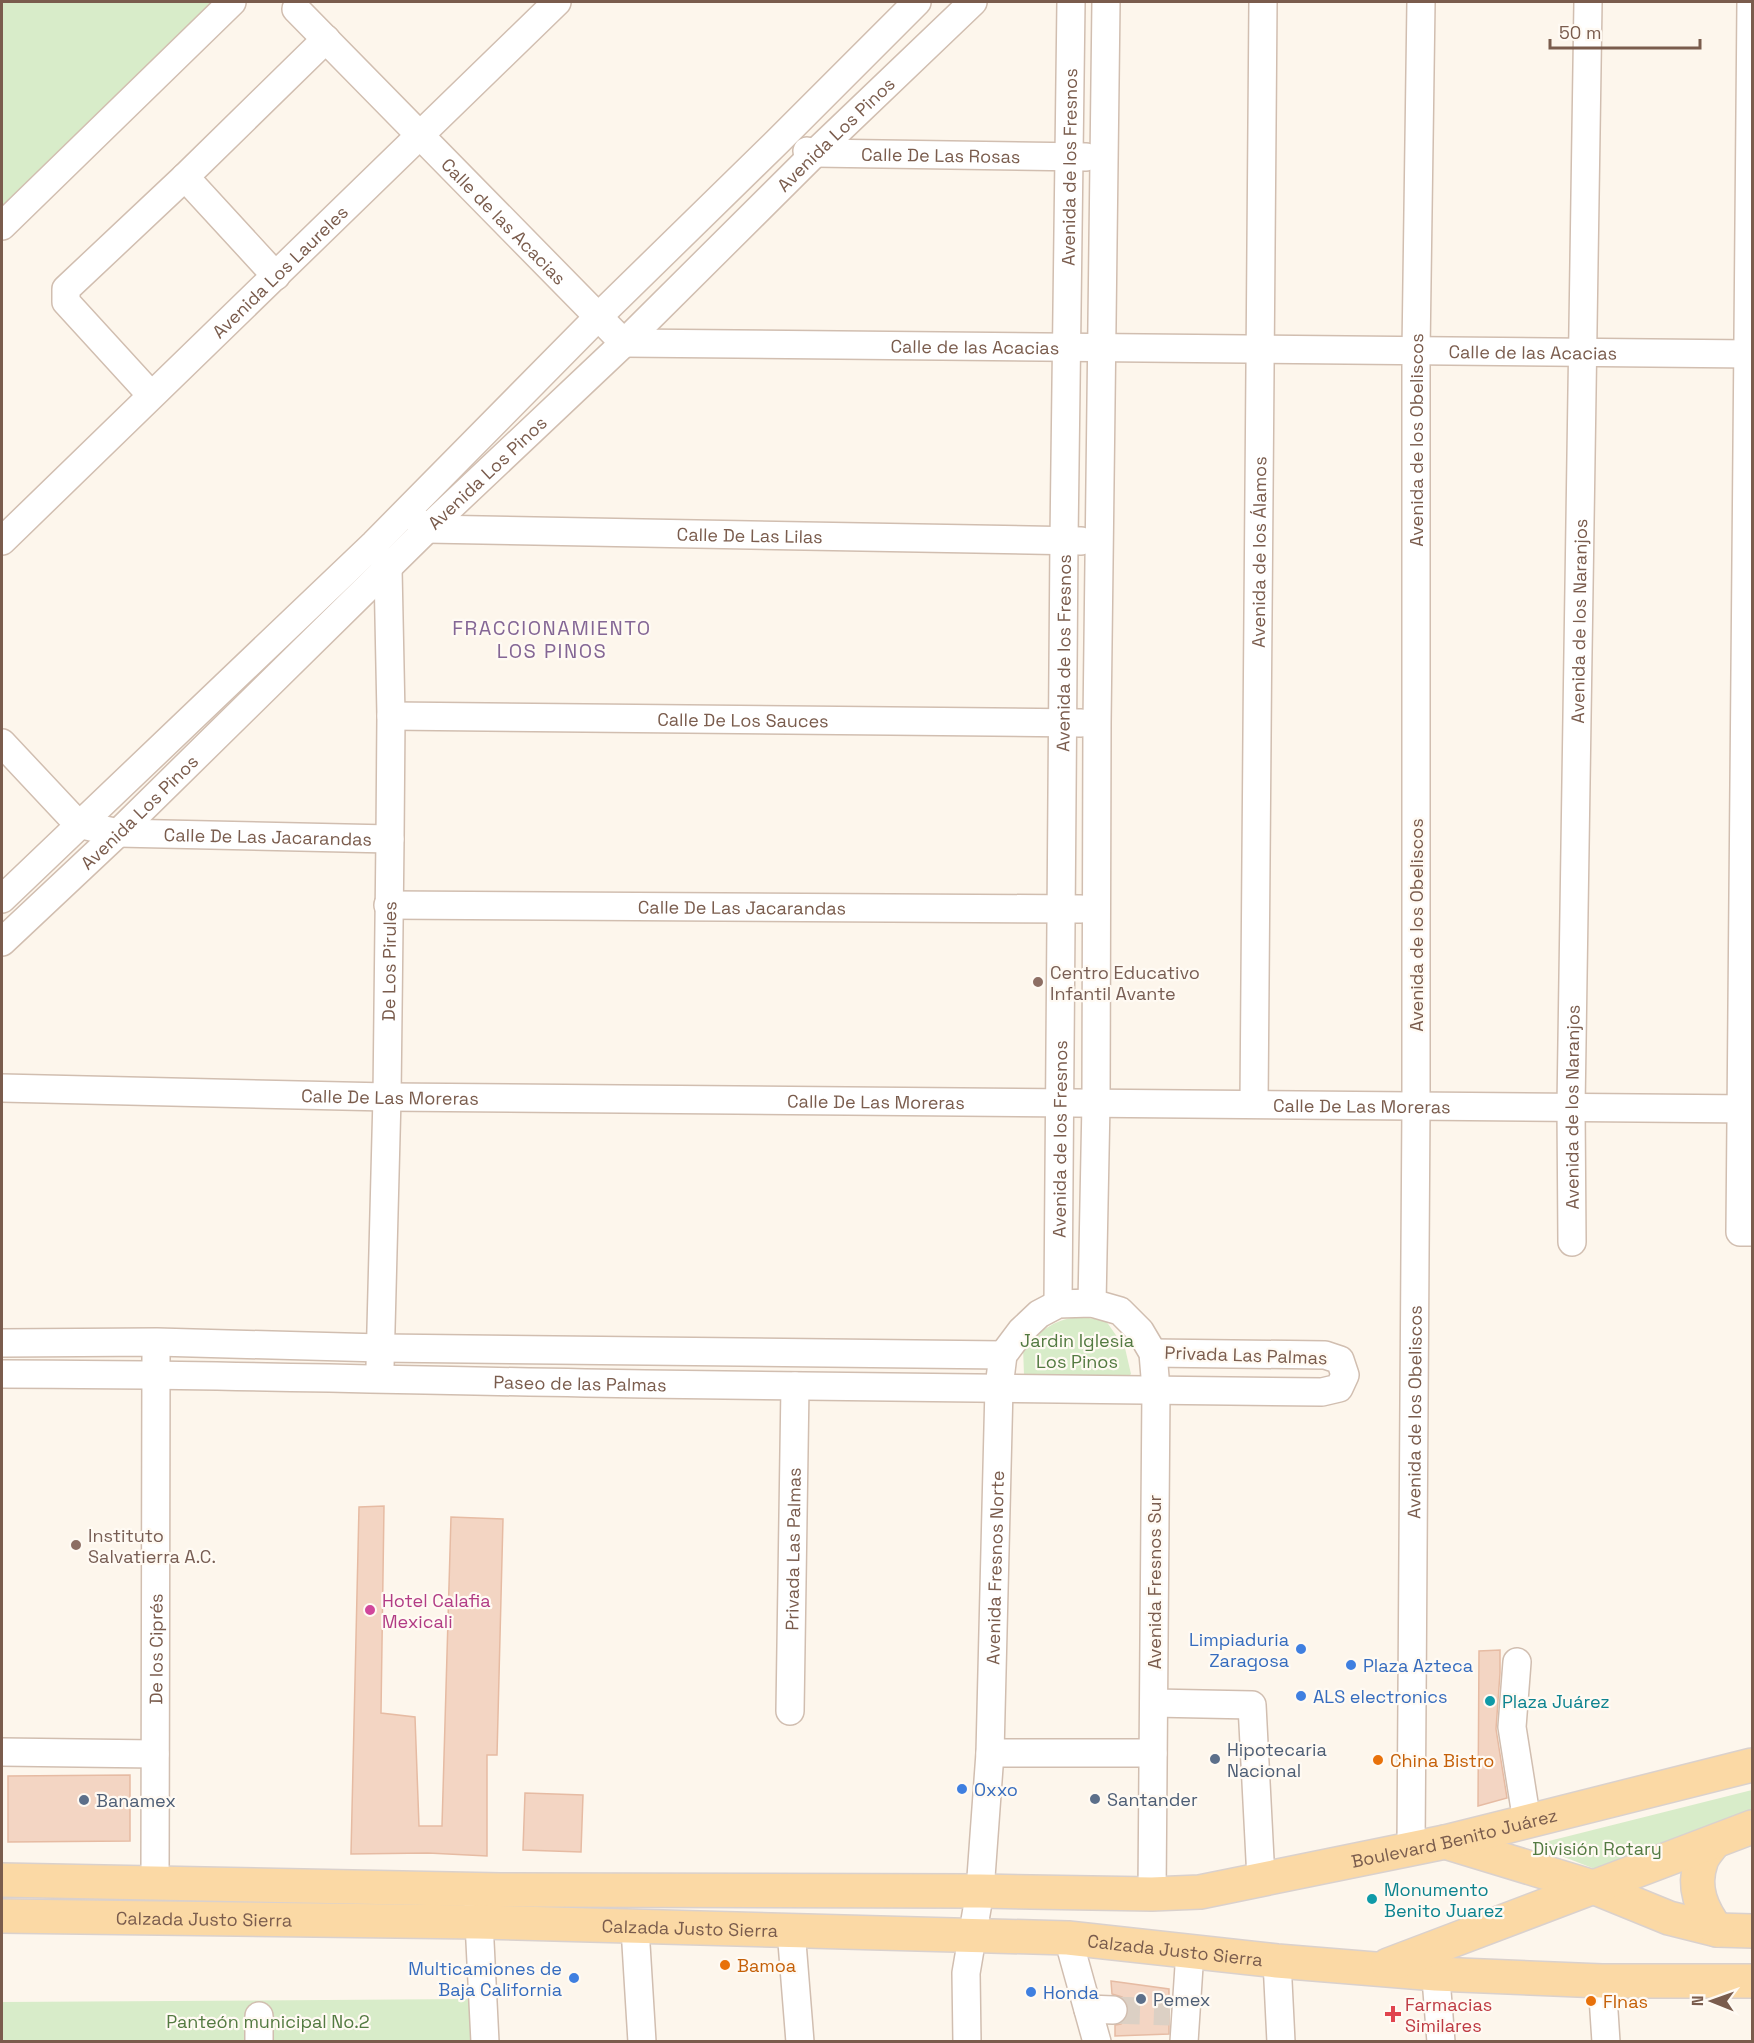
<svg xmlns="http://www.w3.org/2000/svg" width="1754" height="2043" font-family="'Space Grotesk',sans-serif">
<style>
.green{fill:#d8ecc9}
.building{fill:#f3d5c3;stroke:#e6bba3;stroke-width:1.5}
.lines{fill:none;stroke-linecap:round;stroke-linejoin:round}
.minor-tunnel{stroke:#dcd0c4;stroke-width:27;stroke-dasharray:27 14;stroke-linecap:butt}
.minor-casing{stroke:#d1beb0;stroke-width:30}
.major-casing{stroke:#dad1cd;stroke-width:36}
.minor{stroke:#fff;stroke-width:27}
.major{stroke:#fbd9a5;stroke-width:33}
.education-dot{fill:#8d6e63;stroke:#fffaf3;stroke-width:2}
.hotel-dot{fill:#d1479c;stroke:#fffaf3;stroke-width:2}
.shop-dot{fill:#3f7fe0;stroke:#fffaf3;stroke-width:2}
.culture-dot{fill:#0f9aa8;stroke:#fffaf3;stroke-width:2}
.service-dot{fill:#5c6f8a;stroke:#fffaf3;stroke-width:2}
.food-dot{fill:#e8710a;stroke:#fffaf3;stroke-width:2}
.health-dot{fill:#e0444e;stroke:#fffaf3;stroke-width:2}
.labels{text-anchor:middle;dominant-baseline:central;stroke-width:4.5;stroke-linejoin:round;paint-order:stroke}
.street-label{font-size:18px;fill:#7a5c4d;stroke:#fffaf3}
.education-label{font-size:18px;fill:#785e54;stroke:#fffaf3;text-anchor:start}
.park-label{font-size:18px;fill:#537a41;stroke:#fffaf3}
.hotel-label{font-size:18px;fill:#b23c85;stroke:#fffaf3;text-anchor:start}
.shop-label{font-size:18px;fill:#366cbe;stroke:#fffaf3;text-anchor:start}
.culture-label{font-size:18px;fill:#0d838f;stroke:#fffaf3;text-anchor:start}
.service-label{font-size:18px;fill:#4e5e75;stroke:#fffaf3;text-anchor:start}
.food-label{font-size:18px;fill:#c56008;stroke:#fffaf3;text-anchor:start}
.health-label{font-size:18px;fill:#be3a42;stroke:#fffaf3;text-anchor:start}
.neighbourhood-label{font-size:20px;letter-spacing:1.5px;fill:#846695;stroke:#fffaf3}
</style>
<rect width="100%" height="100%" fill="#fdf6ec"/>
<!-- green -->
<g class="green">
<path d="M2,2H232L2,226Z"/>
<path d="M1083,1317L1106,1321L1125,1348L1131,1374L1121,1384L1024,1375L1023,1347C1044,1329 1055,1318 1083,1317Z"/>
<path d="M1752,1790V1812L1595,1869L1533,1845Z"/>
<path d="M471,1999L473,2041H2V2002Z"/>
</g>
<!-- building -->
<g class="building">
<path d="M384,1506L381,1713L415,1717L419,1826H442L451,1517L503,1519L497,1755H487V1856L428,1853L351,1854L359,1507Z"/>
<path d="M1500,1650V1673L1496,1729L1507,1798L1478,1806L1479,1651Z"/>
<path d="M130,1775V1841L8,1842V1776Z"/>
<path d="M525,1793L583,1795L581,1852L523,1850Z"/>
<path d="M1111,1981L1169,1989V2034L1115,2036V2025L1121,2024L1126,2019L1129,2010L1127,2002L1122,1997L1112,1994Z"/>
</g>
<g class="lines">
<!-- minor-tunnel -->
<path class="minor-tunnel" d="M1113,2010L1170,2012"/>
<defs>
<g id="minor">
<path d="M1751,2L1740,1232H1752"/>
<path id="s1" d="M296,9L624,343L1752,354"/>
<path id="s2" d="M807,151L815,153L1086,157"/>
<path d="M185,177L276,276"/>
<path d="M2,226L232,2"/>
<path d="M151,395L66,302V289L185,177L326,39"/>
<path id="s3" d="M420,523L427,529L1081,541"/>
<path id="s4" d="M2,541L557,2"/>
<path id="s5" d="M391,716L1081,723"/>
<path id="s6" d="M2,743L78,824L118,833L390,839"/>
<path d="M2,899L374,544L598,317L777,142L917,2"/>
<path id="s7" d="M388,905L1081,909"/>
<path id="s8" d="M2,942L118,833L427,529L624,343L815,153L973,2"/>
<path id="s9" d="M2,1088L387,1097L1752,1109"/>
<path id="s10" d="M1254,1104L1263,2"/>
<path id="s11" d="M1572,1242L1571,1107L1588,2"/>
<path d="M1092,1303L1096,1103L1097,723L1106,2"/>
<path id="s12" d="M1058,1304L1064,540L1071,2"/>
<path d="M2,1343L157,1342L381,1348L1003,1355"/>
<path id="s13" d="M380,1367L387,1097L390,839L391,716L388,569L384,561"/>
<path id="s14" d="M2,1374C216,1374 431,1381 645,1384C871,1388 1097,1388 1322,1392L1339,1388L1345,1375L1340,1360L1325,1355L1153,1353"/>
<path d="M1517,1662L1512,1727L1527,1822"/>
<path d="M1154,1703L1252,1705L1261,1879"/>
<path id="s15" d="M790,1711L795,1386"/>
<path d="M2,1752L155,1754"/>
<path d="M990,1753H1153"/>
<path id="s16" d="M1411,1848L1416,1106V351L1421,2"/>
<path id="s17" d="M155,1883L156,1356"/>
<path d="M478,1902L485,2042"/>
<path d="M635,1928L642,2042"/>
<path d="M791,1930L800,2042"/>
<path d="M1068,1938L1097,2042"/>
<path d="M1434,1953L1441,2042"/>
<path d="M1277,1961L1281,2042"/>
<path d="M1602,1981L1606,2042"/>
<path d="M1088,2009L1113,2010"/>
<path d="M259,2042V2016"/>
<path id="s18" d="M967,2042L966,1973L980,1891L990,1753L999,1387L1003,1355L1021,1331L1039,1314L1058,1304L1092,1303L1120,1311L1140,1331L1153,1353L1156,1389L1152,1894"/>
<path d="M1184,2042L1190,1951"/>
</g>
<g id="major">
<path d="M1445,1842L1593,1887L1669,1918L1717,1930L1752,1931"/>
<path d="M1714,1842C1710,1848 1703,1855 1701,1862C1692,1888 1702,1910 1717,1930"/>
<path id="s19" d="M2,1880L501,1890L980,1891L1152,1894L1200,1892L1445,1842L1752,1765"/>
<path id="s20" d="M2,1916L478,1922L1068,1938L1277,1961L1436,1974L1602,1981H1752"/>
<path d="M1388,1965L1752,1827"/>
</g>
</defs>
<!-- minor casing -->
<use href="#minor" class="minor-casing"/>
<!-- major casing -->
<use href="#major" class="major-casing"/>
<!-- minor -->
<use href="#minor" class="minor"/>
<!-- major -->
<use href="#major" class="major"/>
</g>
<!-- markers -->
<g class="education-dot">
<circle cx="1038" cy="982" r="6"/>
<circle cx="76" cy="1545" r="6"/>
</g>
<circle class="hotel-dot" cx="370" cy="1610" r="6"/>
<g class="shop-dot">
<circle cx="1301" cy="1649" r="6"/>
<circle cx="1351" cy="1665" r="6"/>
<circle cx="1301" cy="1696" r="6"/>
<circle cx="962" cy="1789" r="6"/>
<circle cx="574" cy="1978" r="6"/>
<circle cx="1031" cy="1992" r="6"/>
</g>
<g class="culture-dot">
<circle cx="1490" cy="1701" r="6"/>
<circle cx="1372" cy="1899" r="6"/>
</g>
<g class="service-dot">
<circle cx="1215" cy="1759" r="6"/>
<circle cx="1095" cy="1799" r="6"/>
<circle cx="84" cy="1800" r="6"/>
<circle cx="1141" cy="1999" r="6"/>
</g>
<g class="food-dot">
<circle cx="1378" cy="1760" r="6"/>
<circle cx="725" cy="1965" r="6"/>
<circle cx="1591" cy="2001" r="6"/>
</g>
<path class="health-dot" d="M1390 2005h6v6h6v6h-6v6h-6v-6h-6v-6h6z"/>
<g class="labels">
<!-- street labels -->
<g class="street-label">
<text stroke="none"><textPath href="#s8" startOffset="1161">Avenida Los Pinos</textPath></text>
<text stroke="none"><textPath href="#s2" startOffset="134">Calle De Las Rosas</textPath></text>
<text stroke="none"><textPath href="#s12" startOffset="1137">Avenida de los Fresnos</textPath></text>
<text stroke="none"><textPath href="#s1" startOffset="297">Calle de las Acacias</textPath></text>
<text stroke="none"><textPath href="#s4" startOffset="387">Avenida Los Laureles</textPath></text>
<text stroke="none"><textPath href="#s1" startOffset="819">Calle de las Acacias</textPath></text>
<text stroke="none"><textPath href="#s1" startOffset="1377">Calle de las Acacias</textPath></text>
<text stroke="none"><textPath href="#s16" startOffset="1408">Avenida de los Obeliscos</textPath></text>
<text stroke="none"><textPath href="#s8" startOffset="675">Avenida Los Pinos</textPath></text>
<text stroke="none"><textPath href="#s3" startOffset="332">Calle De Las Lilas</textPath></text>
<text stroke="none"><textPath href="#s10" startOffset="552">Avenida de los Álamos</textPath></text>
<text stroke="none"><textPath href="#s11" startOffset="621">Avenida de los Naranjos</textPath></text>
<text stroke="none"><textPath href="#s12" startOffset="651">Avenida de los Fresnos</textPath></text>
<text stroke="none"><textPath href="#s5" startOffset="352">Calle De Los Sauces</textPath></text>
<text stroke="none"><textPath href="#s8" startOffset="189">Avenida Los Pinos</textPath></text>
<text stroke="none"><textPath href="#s6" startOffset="302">Calle De Las Jacarandas</textPath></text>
<text stroke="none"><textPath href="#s7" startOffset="354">Calle De Las Jacarandas</textPath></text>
<text transform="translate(1416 925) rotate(-90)">Avenida de los Obeliscos</text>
<text stroke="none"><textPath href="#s13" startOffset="406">De Los Pirules</textPath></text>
<text stroke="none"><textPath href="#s9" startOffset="388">Calle De Las Moreras</textPath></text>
<text stroke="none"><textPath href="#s9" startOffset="874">Calle De Las Moreras</textPath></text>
<text stroke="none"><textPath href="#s9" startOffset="1360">Calle De Las Moreras</textPath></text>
<text stroke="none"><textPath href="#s11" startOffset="135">Avenida de los Naranjos</textPath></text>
<text stroke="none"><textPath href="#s12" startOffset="165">Avenida de los Fresnos</textPath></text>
<text transform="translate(1246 1355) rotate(2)">Privada Las Palmas</text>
<text stroke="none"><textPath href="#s14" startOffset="578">Paseo de las Palmas</textPath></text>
<text stroke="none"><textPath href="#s16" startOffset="436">Avenida de los Obeliscos</textPath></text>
<text stroke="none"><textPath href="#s15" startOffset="162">Privada Las Palmas</textPath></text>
<text stroke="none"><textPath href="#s18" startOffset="476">Avenida Fresnos Norte</textPath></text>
<text transform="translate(1154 1582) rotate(-90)">Avenida Fresnos Sur</text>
<text stroke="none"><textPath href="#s17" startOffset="234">De los Ciprés</textPath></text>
<text stroke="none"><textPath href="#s19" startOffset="1458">Boulevard Benito Juárez</textPath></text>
<text stroke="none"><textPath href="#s20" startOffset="202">Calzada Justo Sierra</textPath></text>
<text stroke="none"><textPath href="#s20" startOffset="688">Calzada Justo Sierra</textPath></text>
<text stroke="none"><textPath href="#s20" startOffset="1174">Calzada Justo Sierra</textPath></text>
</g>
<!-- education labels -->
<g class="education-label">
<text x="1050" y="972">Centro Educativo<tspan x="1050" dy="21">Infantil Avante</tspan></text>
<text x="88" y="1535">Instituto<tspan x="88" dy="21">Salvatierra A.C.</tspan></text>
</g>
<!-- park labels -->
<g class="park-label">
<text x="1077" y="1340">Jardin Iglesia<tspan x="1077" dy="21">Los Pinos</tspan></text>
<text x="1597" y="1848">División Rotary</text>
<text x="268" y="2021">Panteón municipal No.2</text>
</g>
<!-- hotel labels -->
<g class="hotel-label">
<text x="382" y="1600">Hotel Calafia<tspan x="382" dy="21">Mexicali</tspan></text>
</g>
<!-- shop labels -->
<g class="shop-label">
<text x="1289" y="1639" text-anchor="end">Limpiaduria<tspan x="1289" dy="21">Zaragosa</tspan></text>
<text x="1363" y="1665">Plaza Azteca</text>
<text x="1313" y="1696">ALS electronics</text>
<text x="974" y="1789">Oxxo</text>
<text x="562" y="1968" text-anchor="end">Multicamiones de<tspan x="562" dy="21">Baja California</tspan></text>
<text x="1043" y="1992">Honda</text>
</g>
<!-- culture labels -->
<g class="culture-label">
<text x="1502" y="1701">Plaza Juárez</text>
<text x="1384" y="1889">Monumento<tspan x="1384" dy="21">Benito Juarez</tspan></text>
</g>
<!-- service labels -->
<g class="service-label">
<text x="1227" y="1749">Hipotecaria<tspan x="1227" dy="21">Nacional</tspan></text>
<text x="1107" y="1799">Santander</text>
<text x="96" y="1800">Banamex</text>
<text x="1153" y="1999">Pemex</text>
</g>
<!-- food labels -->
<g class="food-label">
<text x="1390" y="1760">China Bistro</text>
<text x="737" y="1965">Bamoa</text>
<text x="1603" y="2001">FInas</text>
</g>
<!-- health labels -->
<g class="health-label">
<text x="1405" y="2004">Farmacias<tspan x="1405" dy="21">Similares</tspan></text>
</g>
<!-- neighbourhood labels -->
<g class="neighbourhood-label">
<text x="552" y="628">FRACCIONAMIENTO<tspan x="552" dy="23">LOS PINOS</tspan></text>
</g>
</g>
<!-- border -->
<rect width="1754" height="2043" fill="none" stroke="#7a5c4d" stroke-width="6"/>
<!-- north arrow -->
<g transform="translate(1712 2001) rotate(271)" stroke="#fffaf3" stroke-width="4.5" paint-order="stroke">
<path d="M0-4.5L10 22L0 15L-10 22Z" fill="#7a5c4d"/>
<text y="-9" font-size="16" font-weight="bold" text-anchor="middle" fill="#7a5c4d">N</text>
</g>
<!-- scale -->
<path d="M1550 39v9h150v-9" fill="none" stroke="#7a5c4d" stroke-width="3"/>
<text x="1559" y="39" font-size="18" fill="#7a5c4d" stroke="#fffaf3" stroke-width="4.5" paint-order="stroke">50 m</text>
</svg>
